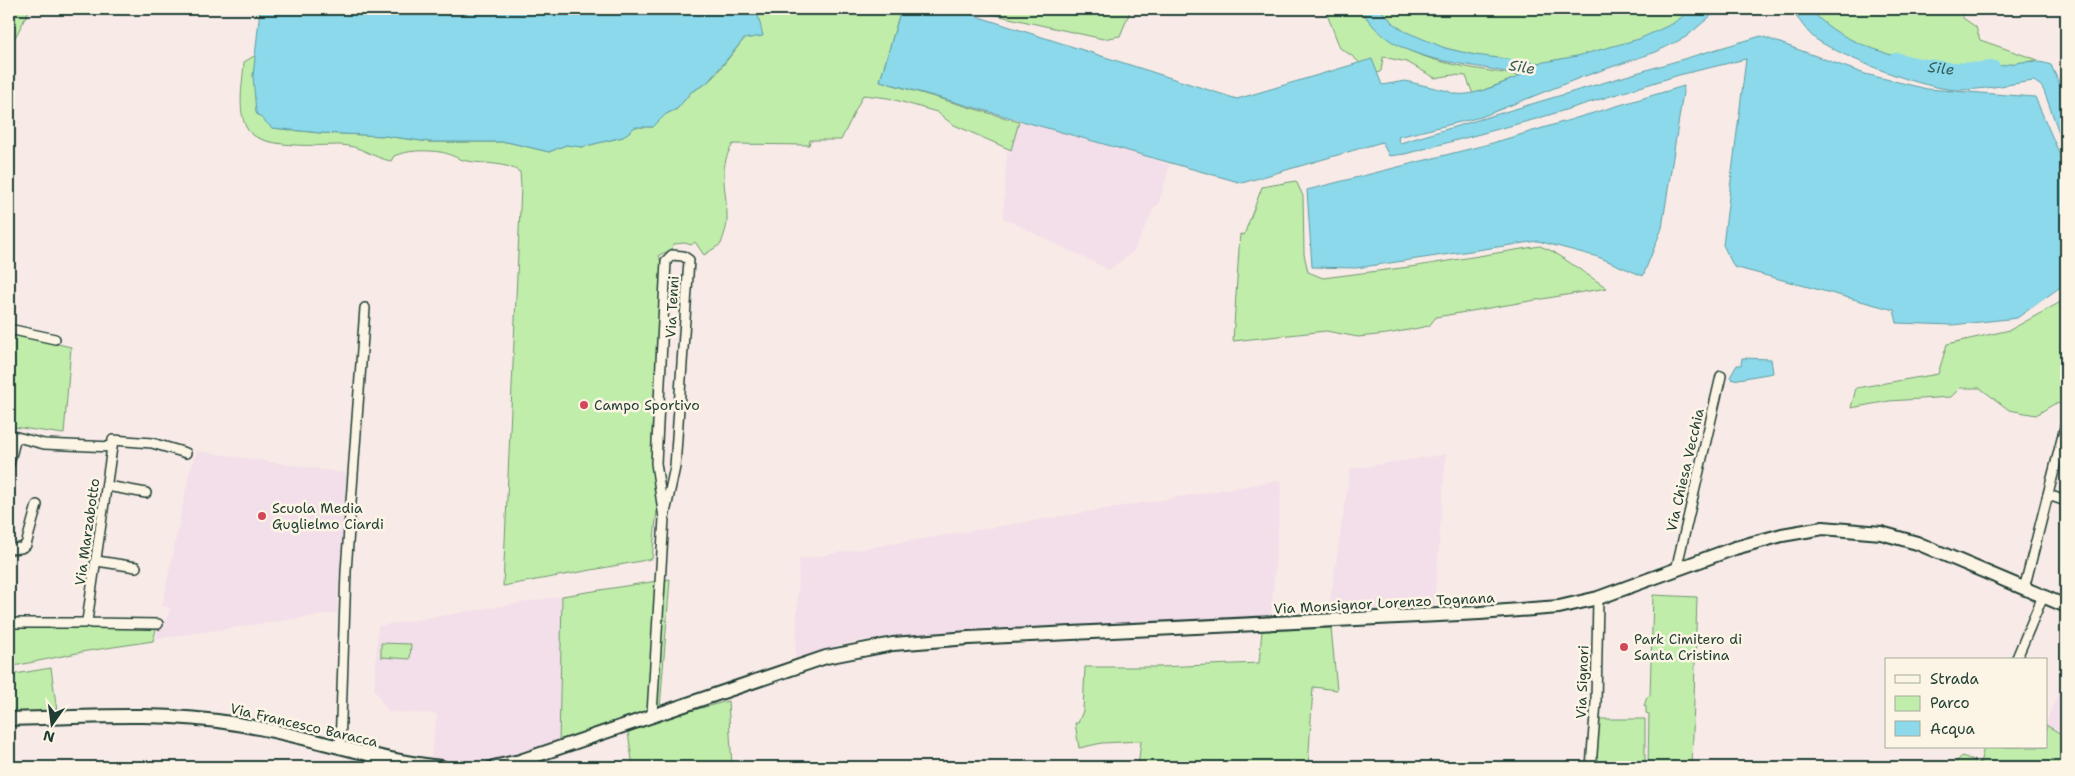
<svg xmlns="http://www.w3.org/2000/svg" width="2075" height="776" font-family="'Shantell Sans',sans-serif">
<style>
.built{fill:#f3dfe9}
.green{fill:#c1edab;stroke:#709570}
.water{fill:#8bd9ea;stroke:#609ba1}
.lines{fill:none;stroke-linecap:round;stroke-linejoin:round}
.river{stroke:#8bd9ea;stroke-width:15}
.street-casing{stroke:#1f3d34;stroke-width:12}
.secondary-casing{stroke:#1f3d34;stroke-width:16}
.street{stroke:#fcf5e5;stroke-width:9}
.secondary{stroke:#fcf5e5;stroke-width:12}
.poi-dot{fill:#d1495b;stroke:#fcf5e5;stroke-width:2}
.labels{text-anchor:middle;dominant-baseline:central;stroke-width:5;stroke-linejoin:round;paint-order:stroke}
.street-label{font-size:14px;fill:#1f3d34;stroke:#fcf5e5}
.poi-label{font-size:14px;fill:#1f3d34;stroke:#fcf5e5;text-anchor:start}
.water-label{font-size:15px;font-style:italic;fill:#355c58;stroke:#fcf5e5}
</style>
<rect width="100%" height="100%" fill="#f8ebe7"/>
<filter id="ink" filterUnits="userSpaceOnUse"><feTurbulence type="fractalNoise" baseFrequency=".02" numOctaves="2"/><feDisplacementMap in="SourceGraphic" scale="10" xChannelSelector="R" yChannelSelector="G"/><feConvolveMatrix kernelMatrix="1 2 1 2 8 2 1 2 1" color-interpolation-filters="sRGB"/></filter>
<g filter="url(#ink)">
<!-- built -->
<g class="built">
<path d="M1023,110L1170,165L1158,206H1155L1134,251L1109,270L1003,218L1007,150L1010,153Z"/>
<path d="M197,451L347,473L337,613L156,639L159,623L166,620L171,608L162,606L190,470Z"/>
<path d="M1446,454L1434,609L1328,615L1350,469Z"/>
<path d="M1282,480L1271,618L1100,627L1039,628L864,640L838,646L795,664L799,559Z"/>
<path d="M562,596L559,744L499,763L483,766H451L430,762L437,714L388,712L374,689L378,626Z"/>
<path d="M2066,674V767H2027L2046,747V722Z"/>
</g>
<!-- green -->
<g class="green">
<path d="M9,9H30L9,49Z"/>
<path d="M761,9H901L880,81L1019,122L1011,150L952,124L937,112L888,98L863,95L841,140H810L809,145L733,144C716,170 728,193 727,221C727,228 723,237 721,244L704,255L695,242L691,245L685,243L674,244L671,250L659,255L662,268L659,490L652,559L503,586L521,187L520,172C505,162 484,164 467,161C457,159 449,153 440,152C425,150 408,150 394,156L391,161C373,158 362,146 341,145C319,145 256,150 246,127C237,108 243,82 244,62L256,55L253,76L272,128L320,133L385,136L429,142H507L549,152L566,145L582,147L623,137L635,127H653L666,114L677,109L691,92L707,83L716,74L744,39Z"/>
<path d="M969,9H1131L1120,36L1103,39Z"/>
<path d="M1325,9H1361C1392,63 1466,66 1521,76L1473,94L1466,76L1452,75L1435,78L1407,62L1383,57L1381,71L1374,75L1352,56L1340,48Z"/>
<path d="M1380,9H1693C1662,38 1604,52 1563,59C1555,60 1545,63 1537,63C1499,61 1437,51 1405,32C1395,26 1388,17 1380,9Z"/>
<path d="M1810,9H1961L1963,18L1976,27L1980,40L2038,60L1981,69L1954,71L1931,69L1857,44L1840,35L1818,19Z"/>
<path d="M1296,181L1303,196L1304,254L1308,272L1323,278L1417,266L1540,246L1554,252L1607,288L1436,317L1429,326L1387,334L1358,337L1326,331L1233,341L1240,234L1244,235L1262,187Z"/>
<path d="M2066,299V403L2054,404L2036,415L2009,410L1980,388H1960L1951,397L1889,401L1851,408L1856,388L1938,374L1947,344L2010,330Z"/>
<path d="M9,333L71,347L64,434L14,427L9,445Z"/>
<path d="M670,579L660,708L559,744L562,596Z"/>
<path d="M1653,595L1697,597L1692,767H1648L1649,714L1646,713V706H1644L1647,697L1650,696Z"/>
<path d="M157,626L153,641L87,651L9,667V627Z"/>
<path d="M1331,628L1337,690L1313,687L1308,767H1138L1141,741L1102,743L1079,748L1075,723H1078L1083,711L1085,667H1159L1259,663L1262,631Z"/>
<path d="M381,643L411,644L410,659L381,657Z"/>
<path d="M51,668L57,711L9,714V675Z"/>
<path d="M728,701L732,767H633L628,732L671,716Z"/>
<path d="M1594,719H1645V767H1595Z"/>
<path d="M2046,725L2066,737V767H1955L1956,762L1962,756L1980,763L1984,747H2046Z"/>
</g>
<!-- water -->
<g class="water">
<path d="M260,9H761L758,15L763,36L744,39L707,83L691,92L677,109L666,114L653,127H635L623,137L582,147L566,145L549,152L507,142H429L385,136L320,133L272,128L256,113L253,76Z"/>
<path d="M901,9H954L1237,99L1372,59L1382,85L1405,81L1448,91C1464,102 1502,83 1520,76C1465,59 1395,68 1361,9H1380L1393,23L1404,31L1445,48L1475,55L1539,63L1577,56L1639,39L1672,24L1693,9H1719L1686,37L1656,52L1582,77L1481,117L1398,137L1400,143L1761,36L1865,74L1927,89L2035,97L2066,169V283L2017,318L1952,325L1897,323L1894,310L1734,267L1723,245L1746,59L1679,75L1536,119L1405,154L1389,156L1382,142L1242,183L880,81Z"/>
<path d="M1789,9H1810C1834,36 1858,43 1891,55C1904,59 1917,66 1930,69C1946,73 1964,71 1980,69C2004,67 2027,56 2051,65L2066,98V152L2044,91L2041,86L2034,81C2009,84 1983,90 1958,90C1923,89 1847,59 1817,40C1806,33 1799,17 1789,9Z"/>
<path d="M1684,86L1662,228L1643,276L1598,257L1538,241L1356,268L1312,267L1307,190L1489,144Z"/>
<path d="M1742,358L1771,359L1773,373L1733,380L1730,377L1737,365H1741Z"/>
</g>
<g class="lines">
<!-- river -->
<path class="river" id="s1" d="M1897,60C1922,68 1967,73 1993,68"/>
<defs>
<g id="street">
<path d="M9,329L55,339"/>
<path d="M9,435L44,444L112,447"/>
<path d="M9,464L16,437"/>
<path d="M107,486L146,493"/>
<path d="M2048,495L2066,501"/>
<path d="M9,549L21,548L26,545L37,505"/>
<path d="M97,561L136,567"/>
<path d="M1676,570L1721,376"/>
<path d="M2024,589L2066,423"/>
<path d="M87,621L113,440L152,443L186,453"/>
<path d="M9,623H84L87,621L91,623L158,624"/>
<path d="M2016,660L2043,596"/>
<path d="M652,714L664,518L675,467L689,260L683,256L672,255L666,261L656,463L664,518"/>
<path d="M340,749L346,571L365,308"/>
<path d="M370,767L373,756"/>
<path d="M1591,767L1596,702L1598,598"/>
</g>
<g id="secondary">
<path d="M9,719C85,717 162,711 237,724C306,735 372,760 442,767"/>
<path d="M493,767L520,761L826,657L893,644L969,638L1480,613L1559,607L1598,598L1735,548L1782,535L1823,528L1881,533L1917,543L2066,606"/>
</g>
</defs>
<!-- street casing -->
<use href="#street" class="street-casing"/>
<!-- secondary casing -->
<use href="#secondary" class="secondary-casing"/>
<!-- street -->
<use href="#street" class="street"/>
<!-- secondary -->
<use href="#secondary" class="secondary"/>
</g>
</g>
<!-- markers -->
<g class="poi-dot">
<circle cx="584" cy="405" r="5"/>
<circle cx="262" cy="516" r="5"/>
<circle cx="1624" cy="647" r="5"/>
</g>
<g class="labels">
<!-- street labels -->
<g class="street-label">
<text transform="translate(672 307) rotate(-87)">Via Tenni</text>
<text transform="translate(1685 470) rotate(-77)">Via Chiesa Vecchia</text>
<text transform="translate(87 532) rotate(-82)">Via Marzabotto</text>
<text transform="translate(1384 603) rotate(-3)">Via Monsignor Lorenzo Tognana</text>
<text transform="translate(1582 682) rotate(-88)">Via Signori</text>
<text transform="translate(304 725) rotate(13)">Via Francesco Baracca</text>
</g>
<!-- poi labels -->
<g class="poi-label">
<text x="594" y="405">Campo Sportivo</text>
<text x="272" y="508">Scuola Media<tspan x="272" dy="16">Guglielmo Ciardi</tspan></text>
<text x="1634" y="639">Park Cimitero di<tspan x="1634" dy="16">Santa Cristina</tspan></text>
</g>
<!-- water labels -->
<g class="water-label">
<text transform="translate(1522 67) rotate(9)">Sile</text>
<text stroke="none"><textPath href="#s1" startOffset="45">Sile</textPath></text>
</g>
</g>
<!-- margin -->
<rect width="2075" height="776" fill="none" stroke="#fcf5e5" stroke-width="30"/>
<rect x="15" y="15" width="2045" height="746" fill="none" stroke="#1f3d34" stroke-width="2" filter="url(#ink)"/>
<!-- legend -->
<rect x="1885" y="658" width="162" height="90" fill="#fcf5e5" stroke="#a4ab9e"/>
<rect x="1895" y="675" width="25" height="8" fill="#fcf5e5" stroke="#a4ab9e"/>
<text x="1930" y="684" font-size="15" fill="#1f3d34">Strada</text>
<rect x="1895" y="696" width="25" height="15" fill="#c1edab" stroke="#a4ab9e"/>
<text x="1930" y="708" font-size="15" fill="#1f3d34">Parco</text>
<rect x="1895" y="721" width="25" height="15" fill="#8bd9ea" stroke="#a4ab9e"/>
<text x="1930" y="734" font-size="15" fill="#1f3d34">Acqua</text>
<!-- north arrow -->
<g transform="translate(52 724) rotate(194)" stroke="#fcf5e5" stroke-width="4" paint-order="stroke">
<path d="M0-4L9 19L0 12L-9 19Z" fill="#1f3d34"/>
<text y="-8" font-size="14" font-weight="bold" text-anchor="middle" fill="#1f3d34">N</text>
</g>
</svg>
